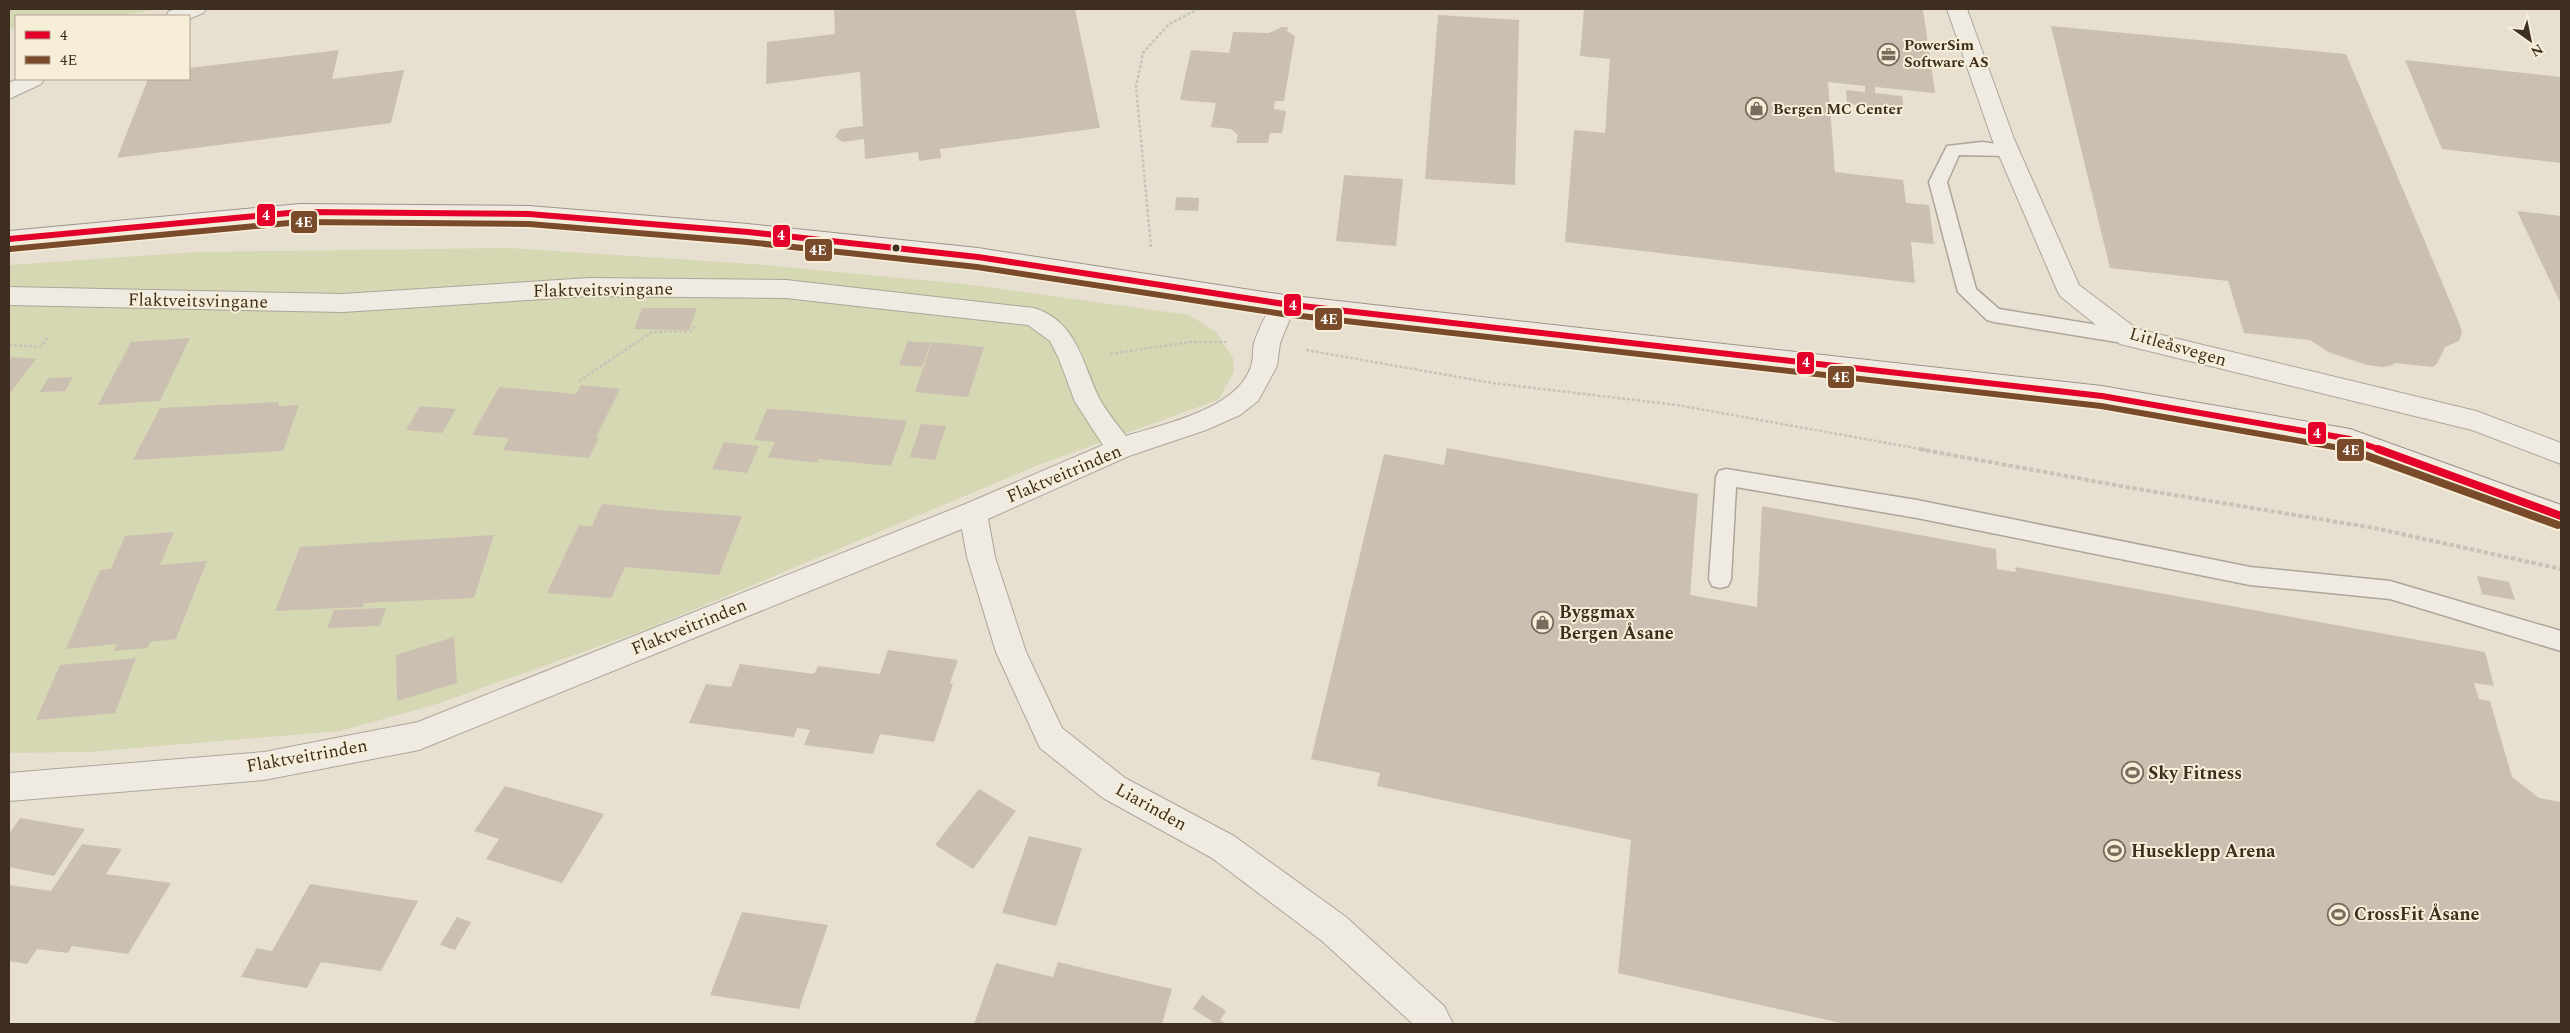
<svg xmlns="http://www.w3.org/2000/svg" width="2570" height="1033" font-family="Spectral,serif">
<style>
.green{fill:#d6d7b3}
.building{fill:#cbbfb2}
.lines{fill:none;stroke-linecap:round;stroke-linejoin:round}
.service-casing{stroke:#ada599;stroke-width:3}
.minor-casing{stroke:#ada599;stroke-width:2}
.tertiary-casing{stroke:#ada599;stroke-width:2}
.secondary-casing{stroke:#9c958a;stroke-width:2}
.path-far1{stroke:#c8c2b9;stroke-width:2.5;stroke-dasharray:3 2;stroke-linecap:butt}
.path{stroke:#c8c2b9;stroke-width:4;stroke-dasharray:4.5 2.5;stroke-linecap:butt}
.service{fill:#efebe3;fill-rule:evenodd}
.minor{fill:#efebe3;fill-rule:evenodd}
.tertiary{fill:#efebe3;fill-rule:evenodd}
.secondary{fill:#efebe3;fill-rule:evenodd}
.bus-1-far1-casing{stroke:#f7eed8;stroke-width:9}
.bus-1-casing{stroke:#f7eed8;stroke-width:12}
.bus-2-far1-casing{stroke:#f7eed8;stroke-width:9}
.bus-2-casing{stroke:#f7eed8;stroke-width:12}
.bus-1-far1{stroke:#e4002b;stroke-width:6}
.bus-1{stroke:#e4002b;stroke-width:8}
.bus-2-far1{stroke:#7a4b2a;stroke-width:6}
.bus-2{stroke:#7a4b2a;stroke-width:8}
.bus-dot{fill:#3d2e20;stroke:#f7eed8;stroke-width:2}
.labels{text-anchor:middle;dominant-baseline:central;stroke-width:4;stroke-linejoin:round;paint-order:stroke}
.far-poi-label{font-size:15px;font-weight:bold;fill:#3d2e20;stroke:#f7eed8;text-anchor:start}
.street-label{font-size:18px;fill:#3d2e20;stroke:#f7eed8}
.poi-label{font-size:18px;font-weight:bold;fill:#3d2e20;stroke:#f7eed8;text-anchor:start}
.line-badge{stroke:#f7eed8;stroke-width:2}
.badge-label{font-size:14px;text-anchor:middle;font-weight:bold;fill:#fff}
</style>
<rect width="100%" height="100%" fill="#e7e0d1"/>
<!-- green -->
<g class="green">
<path d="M9,9H161L117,16H16V28L9,29Z"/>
<path d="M510,248L753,264L973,285L1189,315L1216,332L1233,358L1234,372L1218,400L1041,464L650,628L437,704L340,731L88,752L9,753V265L197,252Z"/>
</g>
<!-- building -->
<g class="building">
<path d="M834,9H1075L1100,128L940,149L941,158L919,161L918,152L865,159L864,139L843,142L835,137L840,129L863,126L860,72L766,84L767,42L835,34Z"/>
<path d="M1584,9L1923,10L1935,93L1875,87V93L1902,96L1904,110L1847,104L1846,90L1865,92V86L1828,82L1835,172L1903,180L1906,203L1929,205L1934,244L1911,242L1915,283L1565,242L1574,130L1605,133L1610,59L1580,56Z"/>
<path d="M1438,15L1519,20L1515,185L1425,179Z"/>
<path d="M2051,26L2346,54L2460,325L2462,333L2459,341L2445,347L2437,364L2433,367L2393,363L2394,365L2382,367L2367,365L2328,352L2310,340L2244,333L2228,281L2110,268Z"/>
<path d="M1282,27H1288L1287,31L1295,36L1284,101H1275L1274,109L1286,111L1282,133H1270L1268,143H1236L1238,135L1231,129L1211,127L1216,103L1180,100L1191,50L1229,53L1233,32L1269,33Z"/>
<path d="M339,50L332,79L404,70L391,123L117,158L148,79H189V68Z"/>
<path d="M2405,60L2561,77V163L2442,149Z"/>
<path d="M1344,175L1403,179L1396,246L1336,241Z"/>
<path d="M1176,197L1199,198L1198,211L1175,210Z"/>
<path d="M2517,211L2561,216V304Z"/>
<path d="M642,308H697L689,330L634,329Z"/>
<path d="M190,338L160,401L98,405L131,342Z"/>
<path d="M908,341L931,343L922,367L899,365Z"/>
<path d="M932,342L984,347L968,397L915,392Z"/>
<path d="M12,357L36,359L9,394V361Z"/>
<path d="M73,377L65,391L40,392L48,378Z"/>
<path d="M581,385L620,389L596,437H599L589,458L503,450L509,438L472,435L499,387L576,394Z"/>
<path d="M279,402L278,406L299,405L283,451L133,460L160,408Z"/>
<path d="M420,406L456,409L442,433L406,430Z"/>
<path d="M767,409L789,410L907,421L891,466L818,459L817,463L768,457L775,442L754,440Z"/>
<path d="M921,424L946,426L935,460L910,457Z"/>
<path d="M724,442L759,446L747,473L712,469Z"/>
<path d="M1447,448L1698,494L1690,595L1757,607L1762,506L1996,549L1997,569L2016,572L2015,567L2485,652L2494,686L2474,683L2479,699L2490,701L2512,777L2539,798L2561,802V1024H1845L1618,973L1631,840L1377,786L1380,773L1311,759L1384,454L1444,465Z"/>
<path d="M602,504L658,510L742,516L719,575L625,567L611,598L547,593L579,525L592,526Z"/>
<path d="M174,532L160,565L207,561L176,639L150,642L148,648L114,651L117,644L66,649L100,570L111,569L125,536Z"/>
<path d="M494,535L474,598L364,603L363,607L275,611L300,547Z"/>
<path d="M2477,576L2509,582L2515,600L2482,594Z"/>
<path d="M386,608L380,626L327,628L334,610Z"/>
<path d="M454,637L457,683L397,701L396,655Z"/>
<path d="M888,650L958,660L950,683L953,684L934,742L880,734L873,754L804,745L810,730L797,728L794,737L689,723L706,684L731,687L740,664L814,674L818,666L880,674Z"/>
<path d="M136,658L115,713L36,720L60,665Z"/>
<path d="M505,786L604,814L562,883L486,859L499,839L474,831Z"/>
<path d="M979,789L1016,811L973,869L935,845Z"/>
<path d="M20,818L85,829L54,876L9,867V834Z"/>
<path d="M1029,836L1082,848L1056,926L1002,913Z"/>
<path d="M82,844L122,849L106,874L171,883L128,954L72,946L68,953L37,949L27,964L9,961V885L51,891Z"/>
<path d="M310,884L418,901L381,971L321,962L307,988L241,977L257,948L272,951Z"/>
<path d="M742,912L828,925L799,1009L710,995Z"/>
<path d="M457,917L471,922L455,950L440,945Z"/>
<path d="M1058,962L1172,989L1162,1024H974L996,963L1053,977Z"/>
<path d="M1202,995L1226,1011L1220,1020L1227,1024H1212L1213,1022L1193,1009Z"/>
</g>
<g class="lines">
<defs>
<g id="service">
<path d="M1982,142L2014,146L2017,150L2014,154L2008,156L1959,155L1947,182L1976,289L1999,309L2129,330L2136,332L2139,337L2136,342L2129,344L1994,322L1987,320L1958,292L1929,182L1947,146Z"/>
<path d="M1726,469L1917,500L2250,567L2390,581L2561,631V651L2390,599L2250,585L1917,518L1736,487L1731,579L1728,586L1720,588L1712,586L1709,579L1716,477L1719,471Z"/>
</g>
<g id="minor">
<path d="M177,9H206L203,13L189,19V16H166L169,11Z"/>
<path d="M17,79H44L41,84L9,99V83Z"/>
<path d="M590,278L786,280L1034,308C1077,321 1082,363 1099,398C1106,411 1117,424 1126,436C1164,424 1238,409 1251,366C1254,358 1252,350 1254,343C1259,328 1268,311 1275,298L1284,295L1293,298L1296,304L1280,343L1277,366L1258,401L1240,415L1206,430L1129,456L988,519L995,557L1026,652L1062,728L1125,778L1234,836L1346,917L1444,1006L1453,1024H1413L1322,941L1212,858L1103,798L1040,748L996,652L967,557L962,529L419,750L264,780L9,801V773L264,752L418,722L963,505L1103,445L1075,402L1059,359L1050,341L1028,325L786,298L590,296L343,312L9,305V287L343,294Z"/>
</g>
<path id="tertiary" d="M1947,9H1967L2014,139L2079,285L2137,329L2476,411L2561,443V464L2472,430L2120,344L2060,296L2057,290L1992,139Z"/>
<path id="secondary" d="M300,204L529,206L748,224L978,248L1284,295L2102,386L2350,429L2561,505V527L2348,449L2102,406L1284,313L978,266L748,240L529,222L300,220L9,247V231Z"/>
</defs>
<!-- service casing -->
<use href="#service" class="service-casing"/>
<!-- minor casing -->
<use href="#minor" class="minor-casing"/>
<!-- tertiary casing -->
<use href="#tertiary" class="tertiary-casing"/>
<!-- secondary casing -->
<use href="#secondary" class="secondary-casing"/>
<!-- path-far1 -->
<g class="path-far1">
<path d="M1151,247L1136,87L1143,53L1169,24L1198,9"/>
<path d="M9,345L40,347L49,336"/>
<path d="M1306,350L1492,383L1677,405L1926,450"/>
<path d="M1110,354L1190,342H1226"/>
<path d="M579,381L652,332L691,331L695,325"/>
</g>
<!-- path -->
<path class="path" d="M1919,449L2126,487L2374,528L2561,569"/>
<!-- service -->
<use href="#service" class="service"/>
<!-- minor -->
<use href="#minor" class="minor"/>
<!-- tertiary -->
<use href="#tertiary" class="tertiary"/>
<!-- secondary -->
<use href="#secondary" class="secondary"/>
<defs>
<path id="bus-1-far1" d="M9,239L300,212L529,214L748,232L978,257L1284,304L2102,396L2350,439L2381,450"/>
<path id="bus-1" d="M2378,449L2561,516"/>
<path id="bus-2-far1" d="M10,249L300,222L529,224L747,242L977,267L1283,314L2101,406L2351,450"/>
<path id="bus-2" d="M2348,449L2558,525"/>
</defs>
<!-- bus-1-far1 casing -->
<use href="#bus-1-far1" class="bus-1-far1-casing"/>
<!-- bus-1 casing -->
<use href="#bus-1" class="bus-1-casing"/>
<!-- bus-2-far1 casing -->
<use href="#bus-2-far1" class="bus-2-far1-casing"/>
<!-- bus-2 casing -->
<use href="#bus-2" class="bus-2-casing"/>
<!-- bus-1-far1 -->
<use href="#bus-1-far1" class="bus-1-far1"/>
<!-- bus-1 -->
<use href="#bus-1" class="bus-1"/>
<!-- bus-2-far1 -->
<use href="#bus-2-far1" class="bus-2-far1"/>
<!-- bus-2 -->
<use href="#bus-2" class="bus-2"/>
</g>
<!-- icons -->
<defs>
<symbol id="office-ring" viewBox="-11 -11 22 22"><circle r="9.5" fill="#f7eed8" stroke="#786c5e" stroke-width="1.5"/><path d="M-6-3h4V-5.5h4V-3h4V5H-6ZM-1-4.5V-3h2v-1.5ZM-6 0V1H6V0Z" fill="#786c5e"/></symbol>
<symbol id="shop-ring" viewBox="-11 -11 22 22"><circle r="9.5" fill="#f7eed8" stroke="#786c5e" stroke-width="1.5"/><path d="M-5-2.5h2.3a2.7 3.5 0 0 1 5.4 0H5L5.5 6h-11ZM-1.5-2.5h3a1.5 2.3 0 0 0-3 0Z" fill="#786c5e"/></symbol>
<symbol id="stadium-ring" viewBox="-11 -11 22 22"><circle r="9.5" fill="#f7eed8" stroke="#786c5e" stroke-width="1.5"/><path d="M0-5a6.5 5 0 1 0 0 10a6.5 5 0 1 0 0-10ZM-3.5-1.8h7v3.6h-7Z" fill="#786c5e"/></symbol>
</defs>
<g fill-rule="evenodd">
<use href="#office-ring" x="1876" y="42" width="25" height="25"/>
<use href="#shop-ring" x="1744" y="96" width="25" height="25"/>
<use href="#shop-ring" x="1530" y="610" width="25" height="25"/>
<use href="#stadium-ring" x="2120" y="760" width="25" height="25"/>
<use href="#stadium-ring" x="2102" y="838" width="25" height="25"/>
<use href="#stadium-ring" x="2326" y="902" width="25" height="25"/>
</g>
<!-- markers -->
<circle class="bus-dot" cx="896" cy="248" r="4.5"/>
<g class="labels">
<!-- far-poi labels -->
<g class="far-poi-label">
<text x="1904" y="45">PowerSim<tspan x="1904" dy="17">Software AS</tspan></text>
<text x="1773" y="109">Bergen MC Center</text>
</g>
<!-- street labels -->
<g class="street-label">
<text transform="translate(603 290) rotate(-1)">Flaktveitsvingane</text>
<text transform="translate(198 301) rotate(1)">Flaktveitsvingane</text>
<text transform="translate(2178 347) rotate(16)">Litleåsvegen</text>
<text transform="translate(1064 474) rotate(-23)">Flaktveitrinden</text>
<text transform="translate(689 627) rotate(-22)">Flaktveitrinden</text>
<text transform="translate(307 756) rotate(-10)">Flaktveitrinden</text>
<text transform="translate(1151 807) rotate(29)">Liarinden</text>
</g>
<!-- poi labels -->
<g class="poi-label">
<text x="1559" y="612">Byggmax<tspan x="1559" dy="21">Bergen Åsane</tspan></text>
<text x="2148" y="773">Sky Fitness</text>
<text x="2131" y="851">Huseklepp Arena</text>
<text x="2354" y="914">CrossFit Åsane</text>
</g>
</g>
<g class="line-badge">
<rect x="256" y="203" width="20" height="24" rx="5" fill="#e4002b"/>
<rect x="290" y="210" width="28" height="24" rx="5" fill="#7a4b2a"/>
<rect x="772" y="224" width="19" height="24" rx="5" fill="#e4002b"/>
<rect x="804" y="238" width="29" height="24" rx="5" fill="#7a4b2a"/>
<rect x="1283" y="293" width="19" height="24" rx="5" fill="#e4002b"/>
<rect x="1314" y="307" width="29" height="24" rx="5" fill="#7a4b2a"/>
<rect x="1796" y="351" width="19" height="24" rx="5" fill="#e4002b"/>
<rect x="1827" y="365" width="28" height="24" rx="5" fill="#7a4b2a"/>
<rect x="2307" y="421" width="20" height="24" rx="5" fill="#e4002b"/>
<rect x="2336" y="438" width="29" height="24" rx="5" fill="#7a4b2a"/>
</g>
<g class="badge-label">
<text x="266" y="220">4</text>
<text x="304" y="227">4E</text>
<text x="781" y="240">4</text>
<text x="818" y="255">4E</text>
<text x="1293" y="310">4</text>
<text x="1329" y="324">4E</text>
<text x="1806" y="367">4</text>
<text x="1841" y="382">4E</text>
<text x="2317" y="438">4</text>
<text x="2351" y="455">4E</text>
</g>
<!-- border -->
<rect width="2570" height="1033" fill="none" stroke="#3d2e20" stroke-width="20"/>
<!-- legend -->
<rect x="15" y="15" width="175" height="65" fill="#f7eed8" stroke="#ada18e"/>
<rect x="25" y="31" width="25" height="8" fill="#e4002b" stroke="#ada18e"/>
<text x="60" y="40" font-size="15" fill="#3d2e20">4</text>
<rect x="25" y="56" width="25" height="8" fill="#7a4b2a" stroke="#ada18e"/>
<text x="60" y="65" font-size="15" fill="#3d2e20">4E</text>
<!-- north arrow -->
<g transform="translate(2530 40) rotate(147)" stroke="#f7eed8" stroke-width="4" paint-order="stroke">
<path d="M0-4L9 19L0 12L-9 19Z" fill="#3d2e20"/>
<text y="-8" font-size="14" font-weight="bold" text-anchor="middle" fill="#3d2e20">N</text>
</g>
</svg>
